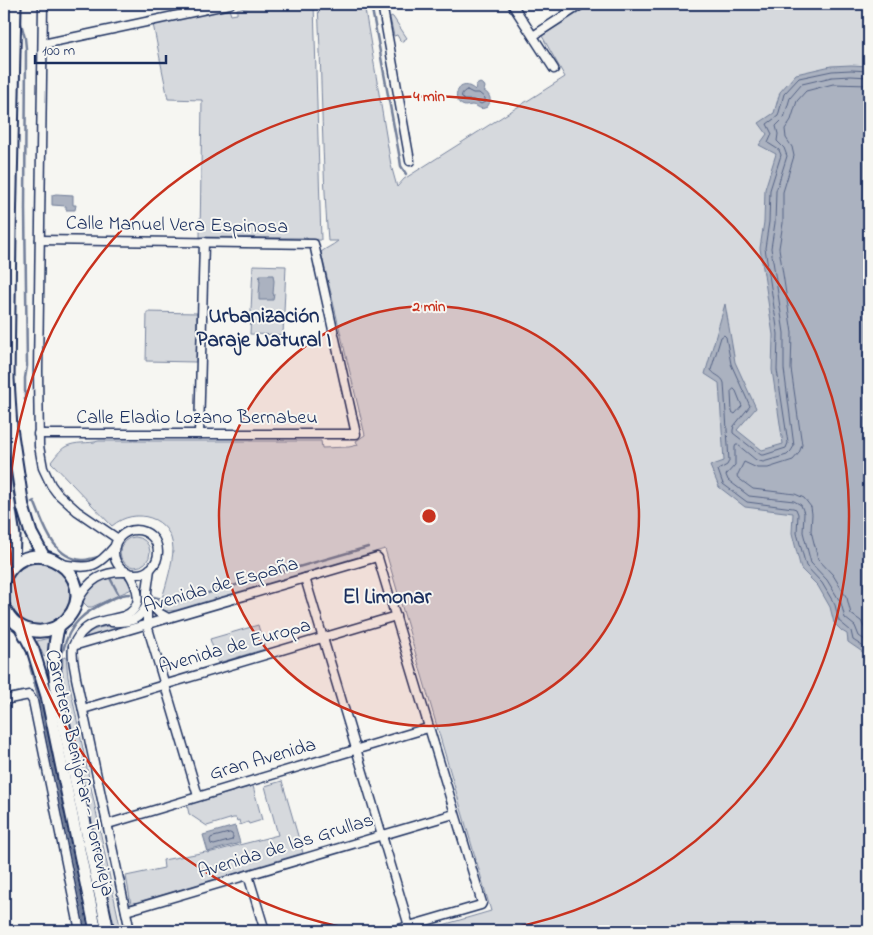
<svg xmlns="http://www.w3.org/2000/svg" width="873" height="935" font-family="'Indie Flower',sans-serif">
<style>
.green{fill:#d6d9dd;stroke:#78849e}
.water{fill:#abb2c0;stroke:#717e99}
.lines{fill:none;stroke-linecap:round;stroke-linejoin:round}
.shore{stroke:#556385;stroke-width:1}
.stream{stroke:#717e99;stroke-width:2.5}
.minor-casing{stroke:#1b2f5e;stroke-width:11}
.secondary-casing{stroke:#1b2f5e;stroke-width:15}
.minor{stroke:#f6f6f2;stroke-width:8}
.secondary{stroke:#f6f6f2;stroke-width:11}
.ring{fill:none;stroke:#c8321e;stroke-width:2.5}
.labels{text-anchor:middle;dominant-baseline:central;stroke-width:4;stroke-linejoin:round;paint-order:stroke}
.street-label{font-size:20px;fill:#1b2f5e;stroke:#f6f6f2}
.neighbourhood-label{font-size:21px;font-weight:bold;fill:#1b2f5e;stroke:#f6f6f2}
.centre{fill:#c8321e;stroke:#f6f6f2;stroke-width:2.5}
.ring-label{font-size:15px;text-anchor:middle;font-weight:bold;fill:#c8321e;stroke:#f6f6f2;stroke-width:4;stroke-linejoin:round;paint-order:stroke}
</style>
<rect width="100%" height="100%" fill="#f6f6f2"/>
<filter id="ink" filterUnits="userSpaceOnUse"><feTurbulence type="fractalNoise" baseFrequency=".02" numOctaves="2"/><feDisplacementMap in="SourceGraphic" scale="10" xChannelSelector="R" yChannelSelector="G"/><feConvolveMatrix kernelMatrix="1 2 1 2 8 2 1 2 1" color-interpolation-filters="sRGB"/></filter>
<g filter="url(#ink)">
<!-- green -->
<g class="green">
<path d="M4,4H8L4,282Z"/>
<path d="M262,4H270L272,8L292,4H314L321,240H308L307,238L200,237L202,100L168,99L153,24L229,9L231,15L237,14V9Z"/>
<path d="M318,4H364L391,165L397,187L404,179L565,77L542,36L592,4H869V931H422L491,911L385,549L180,609C167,613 157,611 151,598L159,601L162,598C166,586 173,561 173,549C172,517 135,506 112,526L51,462C55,457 60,450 65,447C75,441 89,444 99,441H321L322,448L349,447L358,445L356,441L365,435L321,252C326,248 332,246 338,241H328C322,162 322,83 318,4Z"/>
<path d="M391,16L393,17L407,38L401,42L397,35L394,36L390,18Z"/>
<path d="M253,265L286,266L283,335L250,334Z"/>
<path d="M147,312L197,313L196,362L146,361Z"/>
<path d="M4,390L16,498L24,532L18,533L4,443Z"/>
<circle cx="135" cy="552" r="15"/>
<circle cx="39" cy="594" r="31"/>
<path d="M117,575C125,577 130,580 134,588L92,607H88L83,602C88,585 100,579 117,575Z"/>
<path d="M143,618H144V622L89,638L87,637V634C104,621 125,629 143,618Z"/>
<path d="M258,625L265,649L218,663L210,639Z"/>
<path d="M49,638L48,655L44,657L37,641Z"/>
<path d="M66,657L68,677L121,931H112L66,707L61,678L59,659Z"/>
<path d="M282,781L303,853L131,904L126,876L164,868L163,860L206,852L208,853L278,835L265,786Z"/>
<path d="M253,786L262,820L249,824L248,822L240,825L239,820L237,821L236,818H233L207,826L189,814L187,805Z"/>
</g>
<!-- water -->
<g class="water">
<path d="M851,65L869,66V664L864,653L848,642L847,634L842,631L834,623L830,607L818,586L801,569L792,533L793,513L745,507L719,487L710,466L724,461L719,383L705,374L725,304L735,362L756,408L737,430L762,450L783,444L772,370L773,335L760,248L764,222L765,189L776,154L759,145L767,134L759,123L774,113L780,92L796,74L831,66Z"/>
<path d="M480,83L484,85L485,87L484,91C491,95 492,101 487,107C479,111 480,106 472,105C470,105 467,106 465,106C448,102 459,75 475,90L476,85Z"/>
<path d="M56,194L73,195V205H76L75,210H66V206L52,205V195Z"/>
<path d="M260,275H273L274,281L273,294H274L273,300H259V294L260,281H259Z"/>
<path d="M235,826L240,843L208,852L203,835Z"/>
</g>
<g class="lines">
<!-- shore -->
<g class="shore">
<path d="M869,71L851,70L832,71L799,78L784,94L778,116L767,124L772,134L768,143L779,150L781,155L770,190L769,222L765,248L778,334L777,370L788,443L786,448L764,455H761L733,433V430L734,426L750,406L731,364L726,337L724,335L721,337L711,370C715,376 722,376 724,383L729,461L727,465L718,470L723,484L747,502L793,508L796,509L798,514L797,533L806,566L822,583L835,605L839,621L851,631L853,640L867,649L869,652"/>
<path d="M869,77L851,76L832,77L802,84L790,98L784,118L776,126L778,134L777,141L784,148L787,156L776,191L775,223L771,248L784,333V369L794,446L791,451L787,455L763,462L756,460L738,445H736L735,447V465L726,475L728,480L749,496L794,501L801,505L804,513L803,532L811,563L827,580L841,603L845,618L855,626L859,636L869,643"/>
<path d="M869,85L833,84L806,91L797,101L791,120L785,129L786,138L792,147L794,156L783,192V223L779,248L792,333L791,369L802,445L799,453L793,460L768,468H757L744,462L737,476L738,478L753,489L795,494L804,498L811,507L812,514L811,531L818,559L833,575L847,598L851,614L861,621L866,631L869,634"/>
<path d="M467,90L473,93H479L485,98V102L481,104L473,100H464C460,97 461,92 467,90Z"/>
<path d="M734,389L736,391L742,406L735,414L732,412L731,392Z"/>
<path d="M230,833L232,834L233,837L232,840L214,845L211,844L210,840L211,838Z"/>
</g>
<!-- stream -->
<g class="stream">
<path d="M21,4V23L25,38L26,48L25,209L27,366L25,378V400"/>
<path d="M371,4L400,159L401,166L406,174"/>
<path d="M32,502L34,501C44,524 52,558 82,560C87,560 93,558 98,557"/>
<path d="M4,530V532"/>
<path d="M4,562L7,553V541"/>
<path d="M110,578L119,595"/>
<path d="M154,597L169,601H180L368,547"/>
<path d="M63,651C69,624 84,612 108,601C117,597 120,594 130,594"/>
<path d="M62,659V667"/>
<path d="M30,666L42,711L87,931"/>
</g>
<defs>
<g id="minor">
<path d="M43,4L38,371L39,446L43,468L51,485L57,493L77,511L118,539"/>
<path d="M382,4L410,161"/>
<path d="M512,4L554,69"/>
<path d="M533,36L582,4"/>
<path d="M43,44L230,4"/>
<path d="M38,434H356L314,244L40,240"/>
<path d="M199,434L204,242"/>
<circle cx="136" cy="552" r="22"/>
<path d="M61,564C89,569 96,569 115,546"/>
<path d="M150,569L147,591V625L198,796"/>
<path d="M129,573C138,588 145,608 124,616C114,619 103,620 93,624C84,628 76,637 73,647C71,657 75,668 76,678L130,931"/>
<path d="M305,578L409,926"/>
<path d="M78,600C89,580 102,571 126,572"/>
<path d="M111,622C131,623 140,621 148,602L159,613L168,618"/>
<path d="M73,646L377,557L378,558L482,903L481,905L392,931"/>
<path d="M4,700L29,695L33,701L80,931"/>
<path d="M83,709L396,616"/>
<path d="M108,824L428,728"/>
<path d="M248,875L265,931"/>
<path d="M126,911L454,814"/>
</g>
<g id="secondary">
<path d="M15,4L10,232L8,379L11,428L23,507L31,533L44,557"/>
<path d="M4,471L14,536L13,566"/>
<path d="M4,580C29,525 104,577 67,619C59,627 48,632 36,631C21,630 10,621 4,607"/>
<path d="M59,625C52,649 54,668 57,693L108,931"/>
<path d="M20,626L33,650L47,696L96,931"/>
</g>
</defs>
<!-- minor casing -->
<use href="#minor" class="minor-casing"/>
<!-- secondary casing -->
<use href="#secondary" class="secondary-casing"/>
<!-- minor -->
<use href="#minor" class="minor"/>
<!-- secondary -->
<use href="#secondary" class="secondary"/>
</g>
</g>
<!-- distance rings -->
<circle cx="429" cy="516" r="210" fill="#c8321e" fill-opacity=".12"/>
<g class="ring">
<circle cx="429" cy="516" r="210"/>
<path d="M363 931A420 420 0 1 1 495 931"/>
</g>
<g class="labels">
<!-- street labels -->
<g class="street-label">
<text transform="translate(177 226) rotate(1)">Calle Manuel Vera Espinosa</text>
<text x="197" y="418">Calle Eladio Lozano Bernabeu</text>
<text transform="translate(221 586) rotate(-16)">Avenida de España</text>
<text transform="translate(235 647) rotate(-16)">Avenida de Europa</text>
<text transform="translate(263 760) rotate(-16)">Gran Avenida</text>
<text transform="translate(79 773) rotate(77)">Carretera Benijófar - Torrevieja</text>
<text transform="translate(286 847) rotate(-17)">Avenida de las Grullas</text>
</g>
<!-- neighbourhood labels -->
<g class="neighbourhood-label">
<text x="264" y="317">Urbanización<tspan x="264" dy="24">Paraje Natural I</tspan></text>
<text x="387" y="598">El Limonar</text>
</g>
</g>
<circle cx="429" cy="516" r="8" class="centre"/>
<g class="ring-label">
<text x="429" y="101">4 min</text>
<text x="429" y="311">2 min</text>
</g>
<!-- margin -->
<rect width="873" height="935" fill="none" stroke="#f6f6f2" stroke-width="20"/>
<rect x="10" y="10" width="853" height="915" fill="none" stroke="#1b2f5e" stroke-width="2" filter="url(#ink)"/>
<!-- scale -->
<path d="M35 55v8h131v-8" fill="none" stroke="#1b2f5e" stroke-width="2.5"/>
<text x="42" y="55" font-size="15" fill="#1b2f5e" stroke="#f6f6f2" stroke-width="4" paint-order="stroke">100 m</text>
</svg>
